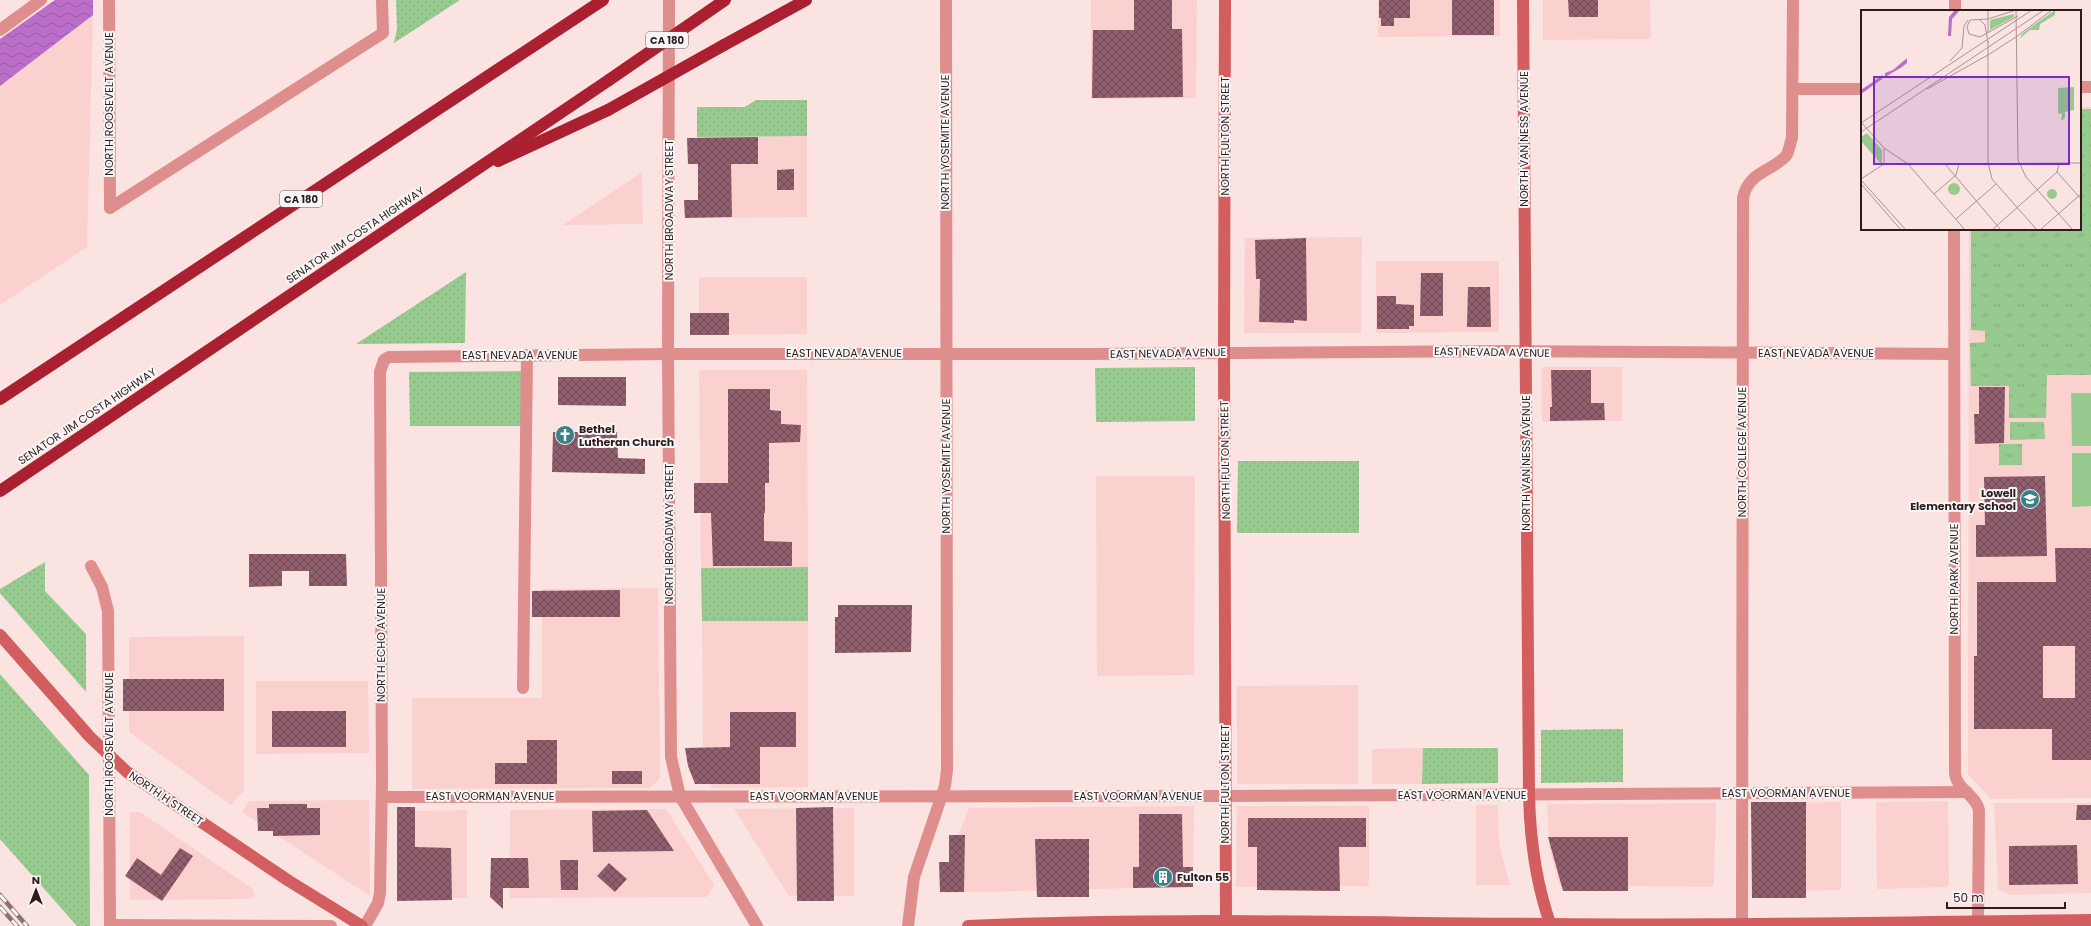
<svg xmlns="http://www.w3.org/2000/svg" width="2091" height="926" font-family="Poppins,sans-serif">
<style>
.built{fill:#fad1cf}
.grass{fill:url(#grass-dots)}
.park{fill:url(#park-tufts)}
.pitch{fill:#97ca8f}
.water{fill:url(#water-waves)}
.building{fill:url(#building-cross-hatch);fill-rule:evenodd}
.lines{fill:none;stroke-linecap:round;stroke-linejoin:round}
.minor{stroke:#de8f8d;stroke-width:12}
.tertiary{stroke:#de8f8d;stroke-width:12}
.secondary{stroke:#d25e60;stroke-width:12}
.motorway{stroke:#aa2030;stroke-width:12}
.rail-casing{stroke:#887371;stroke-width:4.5}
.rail{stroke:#f6f6f6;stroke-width:3;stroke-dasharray:9;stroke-linecap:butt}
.motorway-bridge{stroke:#aa2030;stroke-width:12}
.labels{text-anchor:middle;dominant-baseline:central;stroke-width:4;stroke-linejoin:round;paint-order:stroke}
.shield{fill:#f6f6f6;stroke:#6b5d5c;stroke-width:1}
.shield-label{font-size:10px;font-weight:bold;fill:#2f1b1a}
.street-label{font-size:11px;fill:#2f1b1a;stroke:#f6f6f6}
.poi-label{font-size:11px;font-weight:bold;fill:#2f1b1a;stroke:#f6f6f6;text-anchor:start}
.inset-road{fill:none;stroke:#a99391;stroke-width:1}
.view{fill:#7b2cbf;fill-opacity:0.15;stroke:#7b2cbf;stroke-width:2}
.inset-edge{fill:none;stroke:#2f1b1a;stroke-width:2}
</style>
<defs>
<pattern id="grass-dots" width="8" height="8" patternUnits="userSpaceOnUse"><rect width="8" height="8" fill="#97ca8f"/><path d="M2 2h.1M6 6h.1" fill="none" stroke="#82ad7b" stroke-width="1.8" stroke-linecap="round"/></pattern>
<pattern id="park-tufts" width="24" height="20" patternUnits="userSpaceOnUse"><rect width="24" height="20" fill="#97ca8f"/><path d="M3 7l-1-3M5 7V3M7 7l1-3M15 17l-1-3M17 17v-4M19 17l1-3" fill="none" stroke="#82ad7b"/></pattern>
<pattern id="water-waves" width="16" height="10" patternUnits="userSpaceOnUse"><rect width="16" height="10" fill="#bb6ec9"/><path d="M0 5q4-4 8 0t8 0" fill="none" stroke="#985aa2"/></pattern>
<pattern id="building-cross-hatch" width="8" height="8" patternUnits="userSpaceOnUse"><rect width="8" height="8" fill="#905f6d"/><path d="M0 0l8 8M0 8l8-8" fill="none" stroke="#704954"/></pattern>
</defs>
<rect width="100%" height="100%" fill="#fbe3e1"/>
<!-- built -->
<g class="built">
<path d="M1091,0H1197L1196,98L1091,99Z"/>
<path d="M1378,0H1500V36L1378,37Z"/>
<path d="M1543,0H1650L1651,39L1543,40Z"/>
<path d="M93,15L87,247L0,305V86Z"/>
<path d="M2080,107H2091V798L1991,799L1968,774L1969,229H2080Z"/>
<path d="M807,136V217L698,218L697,137Z"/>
<path d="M641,173L642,176L643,224L563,225Z"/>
<path d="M1362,237L1361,333H1244L1245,238Z"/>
<path d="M1376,261H1499V332L1376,333Z"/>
<path d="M699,277H807V334L699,335Z"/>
<path d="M1542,367H1622V421L1542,422Z"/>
<path d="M699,370H807L808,567L701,568Z"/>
<path d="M1096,476H1195L1194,675L1097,676Z"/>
<path d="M658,588L660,778L650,788L412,789V698H542V589Z"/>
<path d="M702,621H808V787L712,788L704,765L703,747Z"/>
<path d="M244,636V790L231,805L129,732V637Z"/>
<path d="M256,681H368L369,753L256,754Z"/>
<path d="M1358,685V784H1237V686Z"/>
<path d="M1423,748L1422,784H1372V749Z"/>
<path d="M369,800L370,896L242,812L249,801Z"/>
<path d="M1948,801L1949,883L1947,887L1877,889L1876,802Z"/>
<path d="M1841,802V890L1752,891V803Z"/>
<path d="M1716,803L1714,885L1710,887L1559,885L1549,845L1547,804Z"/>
<path d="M1994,803H2091V893L2011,895L1998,889Z"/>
<path d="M1476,805H1498L1499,843L1510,885H1476Z"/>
<path d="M1194,806L1193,867H1133V888L944,893L943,875L969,808Z"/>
<path d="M1237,806H1369V886L1236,887Z"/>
<path d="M854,808V896H789L734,809Z"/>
<path d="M666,809L714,885L707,897L510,898V810Z"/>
<path d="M467,810V898H413V811Z"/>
<path d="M130,812H140L253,889L255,896L250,899L130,900Z"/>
</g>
<!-- grass -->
<g class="grass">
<path d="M396,0H460L394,43L397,29Z"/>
<path d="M756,100H807V136L697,137V107H745Z"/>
<path d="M466,272L465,343L356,344Z"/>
<path d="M1195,367V421L1096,422L1095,368Z"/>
<path d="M527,371V426H410L409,372Z"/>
<path d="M1238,461H1359V533H1237Z"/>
<path d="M45,562V591L86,634V692L0,593V589Z"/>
<path d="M808,567V621H702L701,568Z"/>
<path d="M0,674L89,775L90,926H77L0,839Z"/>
<path d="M1623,729V782L1541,783V730Z"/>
<path d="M1423,748H1498V783L1422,784Z"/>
</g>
<!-- park -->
<g class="park">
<path d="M2080,109H2091V375H2047L2046,418H2009V386H1971L1970,343L1985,342V331L1971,330V229H2080Z"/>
<path d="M2010,422H2044L2045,439L2010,440Z"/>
<rect x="1999" y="444" width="23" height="21"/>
</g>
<!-- pitch -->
<g class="pitch">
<path d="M2071,393H2091V446H2072Z"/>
<path d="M2072,453H2091V506L2072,507Z"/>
</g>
<!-- water -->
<path class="water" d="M55,0H93V15L0,86V39Z"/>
<!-- building -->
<g class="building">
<path d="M1134,0H1172V29H1182L1183,97L1092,98L1093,30H1134Z"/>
<path d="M1379,0H1410V18H1394V26H1381V18H1379Z"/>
<rect x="1452" y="0" width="42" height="35"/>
<path d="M1568,0H1598V17H1569Z"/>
<path d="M758,137V164H731L732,217L685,218L684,200H698V164H688L687,138Z"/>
<path d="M794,169V190H777V170Z"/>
<path d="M1306,238L1307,321L1294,320V323L1259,322L1260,279H1256L1255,240Z"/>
<path d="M1421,273H1443V316H1420Z"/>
<path d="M1468,287H1490L1491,327H1467Z"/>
<path d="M1377,296H1396V304L1414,305V326H1409V329H1377Z"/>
<rect x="690" y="313" width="39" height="22"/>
<path d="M1551,370H1591V403H1604L1605,420L1550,421V407H1552Z"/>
<path d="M558,377H626V406L558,405Z"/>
<path d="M1979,387H2005L2004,443L1975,444L1974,414H1979Z"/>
<path d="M728,389H770V410L781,411V424L801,425L800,442L769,443V483H765V513H764V541L792,542V566H713L711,513H694V483H728Z"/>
<path d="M553,432H617L618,458L645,459V474L552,472Z"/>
<path d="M2045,476L2047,556L1976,557V525H1985L1984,477Z"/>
<path d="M2055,548H2091V760H2052V729H1974V656H1977V582H2056ZM2043,646H2075V698H2043Z"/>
<path d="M249,554H346L347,586H309V571H282V586L249,587Z"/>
<path d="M620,590V617H532V591Z"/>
<path d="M838,605H912L911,652L835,653V617H838Z"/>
<rect x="123" y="679" width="101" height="32"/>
<rect x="272" y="711" width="74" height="36"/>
<path d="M730,712H796V747H760V784H695L688,766L685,748L730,747Z"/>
<path d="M527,740H557V784H495V763H527Z"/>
<rect x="612" y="771" width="30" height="13"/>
<path d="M1751,802H1806V898H1752Z"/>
<path d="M269,804H307V808H320V835L273,836V831H258L257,808H269Z"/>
<path d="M2077,805H2091V820H2076Z"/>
<path d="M397,807H415V847L451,848L452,900L397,901Z"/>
<path d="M833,807L834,901H797L796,808Z"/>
<path d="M647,810L674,851L593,852L592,811Z"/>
<path d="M1139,814H1182L1183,867H1193V887L1133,888V867H1139Z"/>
<path d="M1248,818H1366V847H1339L1340,891L1257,890V847H1248Z"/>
<path d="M949,835H965L964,892H940L939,862H949Z"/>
<path d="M1548,837H1628V891H1563Z"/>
<path d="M1035,839H1089V897H1037Z"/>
<path d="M2077,845L2078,884L2009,885V846Z"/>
<path d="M180,848L193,856L162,901L125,876L137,858L161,875Z"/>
<path d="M491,858H528L529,888H503V909L490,897Z"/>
<path d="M560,860H578V890H561Z"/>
<path d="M609,863L627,879L615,892L597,876Z"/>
</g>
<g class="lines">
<!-- minor -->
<g class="minor">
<path d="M109,0L110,208"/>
<path d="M669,0L668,354L671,757L680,796L757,926"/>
<path d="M1955,0V11"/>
<path d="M0,30L41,0"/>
<path d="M2080,87H2091"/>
<path d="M1793,89H1862"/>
<path d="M110,208L383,33L382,0"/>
<path d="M1954,229L1955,773C1956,789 1976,795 1979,810L1978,922"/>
<path d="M91,566L102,587L108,611L109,756"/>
<path d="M523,688L527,355"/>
<path d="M382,797L1225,796L1967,792"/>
<path d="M1742,925L1743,198C1748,172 1771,172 1786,156C1789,152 1790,143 1792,138L1793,0"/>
<path d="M365,926L378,903L380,893L382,781L380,372L384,360L389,357L668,354H1085L1504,351L1953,354"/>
<path d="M908,926L914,877L945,786L947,770L946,0"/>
</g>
<!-- tertiary -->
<g class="tertiary">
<path d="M109,756L110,926"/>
<path d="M110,925L331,926"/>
</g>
<!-- secondary -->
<g class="secondary">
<path d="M1225,0L1224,353L1226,920"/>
<path d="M1523,0L1529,795C1530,839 1536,884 1551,926"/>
<path d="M0,635L90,737L127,772L289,881L362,926"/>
<path d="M968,926C1162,917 1356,923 1549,924C1730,926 1910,922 2091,920"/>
</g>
<!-- motorway -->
<g class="motorway">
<path d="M724,45L806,0"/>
<path d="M498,161L608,110"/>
<path d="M0,399L603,0"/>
<path d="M0,491L609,80"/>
</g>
<defs>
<g id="rail">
<path d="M0,895L27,926"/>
<path d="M0,907L17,926"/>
</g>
</defs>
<!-- rail casing -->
<use href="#rail" class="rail-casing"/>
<!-- rail -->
<use href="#rail" class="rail"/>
<!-- motorway-bridge -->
<g class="motorway-bridge">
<path d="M609,80L725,0"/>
<path d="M608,110L724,45"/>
</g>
</g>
<!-- icons -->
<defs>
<symbol id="church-disc" viewBox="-11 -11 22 22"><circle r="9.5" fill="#388186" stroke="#f6f6f6"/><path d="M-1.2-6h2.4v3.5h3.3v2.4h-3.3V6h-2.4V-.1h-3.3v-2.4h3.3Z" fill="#fff"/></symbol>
<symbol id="school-disc" viewBox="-11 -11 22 22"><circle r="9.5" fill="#388186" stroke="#f6f6f6"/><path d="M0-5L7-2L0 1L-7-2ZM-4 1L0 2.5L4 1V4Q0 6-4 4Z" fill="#fff"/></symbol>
<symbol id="building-disc" viewBox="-11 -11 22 22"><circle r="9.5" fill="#388186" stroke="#f6f6f6"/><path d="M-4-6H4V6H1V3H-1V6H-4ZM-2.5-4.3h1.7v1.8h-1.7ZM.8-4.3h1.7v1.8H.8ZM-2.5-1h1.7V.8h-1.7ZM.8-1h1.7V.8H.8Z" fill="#fff"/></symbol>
</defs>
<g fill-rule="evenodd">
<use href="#church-disc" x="554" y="424" width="22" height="22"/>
<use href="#school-disc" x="2019" y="488" width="22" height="22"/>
<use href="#building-disc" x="1152" y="866" width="22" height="22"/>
</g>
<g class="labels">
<!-- shield labels -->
<g class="shield">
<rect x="646" y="32" width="42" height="16" rx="3"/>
<rect x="280" y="191" width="42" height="16" rx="3"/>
</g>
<g class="shield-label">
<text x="667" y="40">CA 180</text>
<text x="301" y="199">CA 180</text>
</g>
<!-- street labels -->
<g class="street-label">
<text transform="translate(109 104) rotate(-90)">NORTH ROOSEVELT AVENUE</text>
<text transform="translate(1225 136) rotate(-90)">NORTH FULTON STREET</text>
<text transform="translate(1524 139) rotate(-90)">NORTH VAN NESS AVENUE</text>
<text transform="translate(945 142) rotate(-90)">NORTH YOSEMITE AVENUE</text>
<text transform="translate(669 210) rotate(-90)">NORTH BROADWAY STREET</text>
<text transform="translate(355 235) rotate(-34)">SENATOR JIM COSTA HIGHWAY</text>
<text transform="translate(1492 352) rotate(1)">EAST NEVADA AVENUE</text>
<text x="844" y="353">EAST NEVADA AVENUE</text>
<text transform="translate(1168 353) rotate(-1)">EAST NEVADA AVENUE</text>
<text x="1816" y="353">EAST NEVADA AVENUE</text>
<text x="520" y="355">EAST NEVADA AVENUE</text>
<text transform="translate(87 416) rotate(-34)">SENATOR JIM COSTA HIGHWAY</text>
<text transform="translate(1742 452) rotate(-90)">NORTH COLLEGE AVENUE</text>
<text transform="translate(1225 460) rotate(-91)">NORTH FULTON STREET</text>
<text transform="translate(1526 463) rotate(-90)">NORTH VAN NESS AVENUE</text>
<text transform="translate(946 466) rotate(-90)">NORTH YOSEMITE AVENUE</text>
<text transform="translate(669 534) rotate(-90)">NORTH BROADWAY STREET</text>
<text transform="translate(1954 579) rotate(-90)">NORTH PARK AVENUE</text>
<text transform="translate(381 645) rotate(-90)">NORTH ECHO AVENUE</text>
<text transform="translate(109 744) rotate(-90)">NORTH ROOSEVELT AVENUE</text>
<text transform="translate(1225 784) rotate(-90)">NORTH FULTON STREET</text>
<text x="1786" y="793">EAST VOORMAN AVENUE</text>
<text x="1462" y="795">EAST VOORMAN AVENUE</text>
<text x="490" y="796">EAST VOORMAN AVENUE</text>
<text x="814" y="796">EAST VOORMAN AVENUE</text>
<text x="1138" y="796">EAST VOORMAN AVENUE</text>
<text transform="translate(166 798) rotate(34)">NORTH H STREET</text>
</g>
<!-- poi labels -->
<g class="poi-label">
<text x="579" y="429">Bethel<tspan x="579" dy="13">Lutheran Church</tspan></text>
<text x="2016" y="493" text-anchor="end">Lowell<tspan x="2016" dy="13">Elementary School</tspan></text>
<text x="1177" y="877">Fulton 55</text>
</g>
</g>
<!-- overview -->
<g transform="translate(1861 10)">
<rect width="220" height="220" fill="#fbe3e1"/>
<path d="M194,0V5L179,14L178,20H169L158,29L162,23ZM153,4V7L129,20V10ZM6,123L21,140V155L0,131V127ZM186 184a5 5 0 1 1 10 0a5 5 0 1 1-10 0Z" fill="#97ca8f"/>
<path d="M213,77V100L204,102V108L200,111L201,104L197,103V78ZM87 179a6 6 0 1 1 12 0a6 6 0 1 1-12 0Z" fill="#97ca8f"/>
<path d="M94,0H99L91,9L90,26H87L88,7ZM46,48V53L41,57L24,67V63L32,60ZM22,65L21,69L0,84V80Z" fill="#bb6ec9"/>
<path class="inset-road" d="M155,0L157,150L165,167L212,220M118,9L124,15L127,33M127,9L155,0M127,9L109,10L106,17L108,24L119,27L157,6M127,23V0M155,27L191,0M127,31V153M127,45L155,27M89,51L101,38L103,16L107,10M66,79L127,45M0,112L23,138L47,154L220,153M0,113L171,0M0,122L183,0M23,139V154M127,153L131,169L176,220M84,154L140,220M198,154L196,162L220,189M0,169L23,154H47L104,220M0,170L45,220M0,174L40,220M73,184L95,165L98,154M95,209L135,174M131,220L196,162M179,220L220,184"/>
<path class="view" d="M13,67H208V154H13Z"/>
<rect width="220" height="220" class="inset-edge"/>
</g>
<!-- north arrow -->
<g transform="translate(36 890)" stroke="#f6f6f6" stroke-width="3" paint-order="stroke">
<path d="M0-3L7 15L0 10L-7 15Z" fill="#2f1b1a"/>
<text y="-6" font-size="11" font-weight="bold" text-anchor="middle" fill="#2f1b1a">N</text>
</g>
<!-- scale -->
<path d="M1947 902v6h118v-6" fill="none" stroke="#2f1b1a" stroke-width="2"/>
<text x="1953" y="902" font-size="12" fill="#2f1b1a" stroke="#f6f6f6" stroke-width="3" paint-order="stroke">50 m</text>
</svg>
